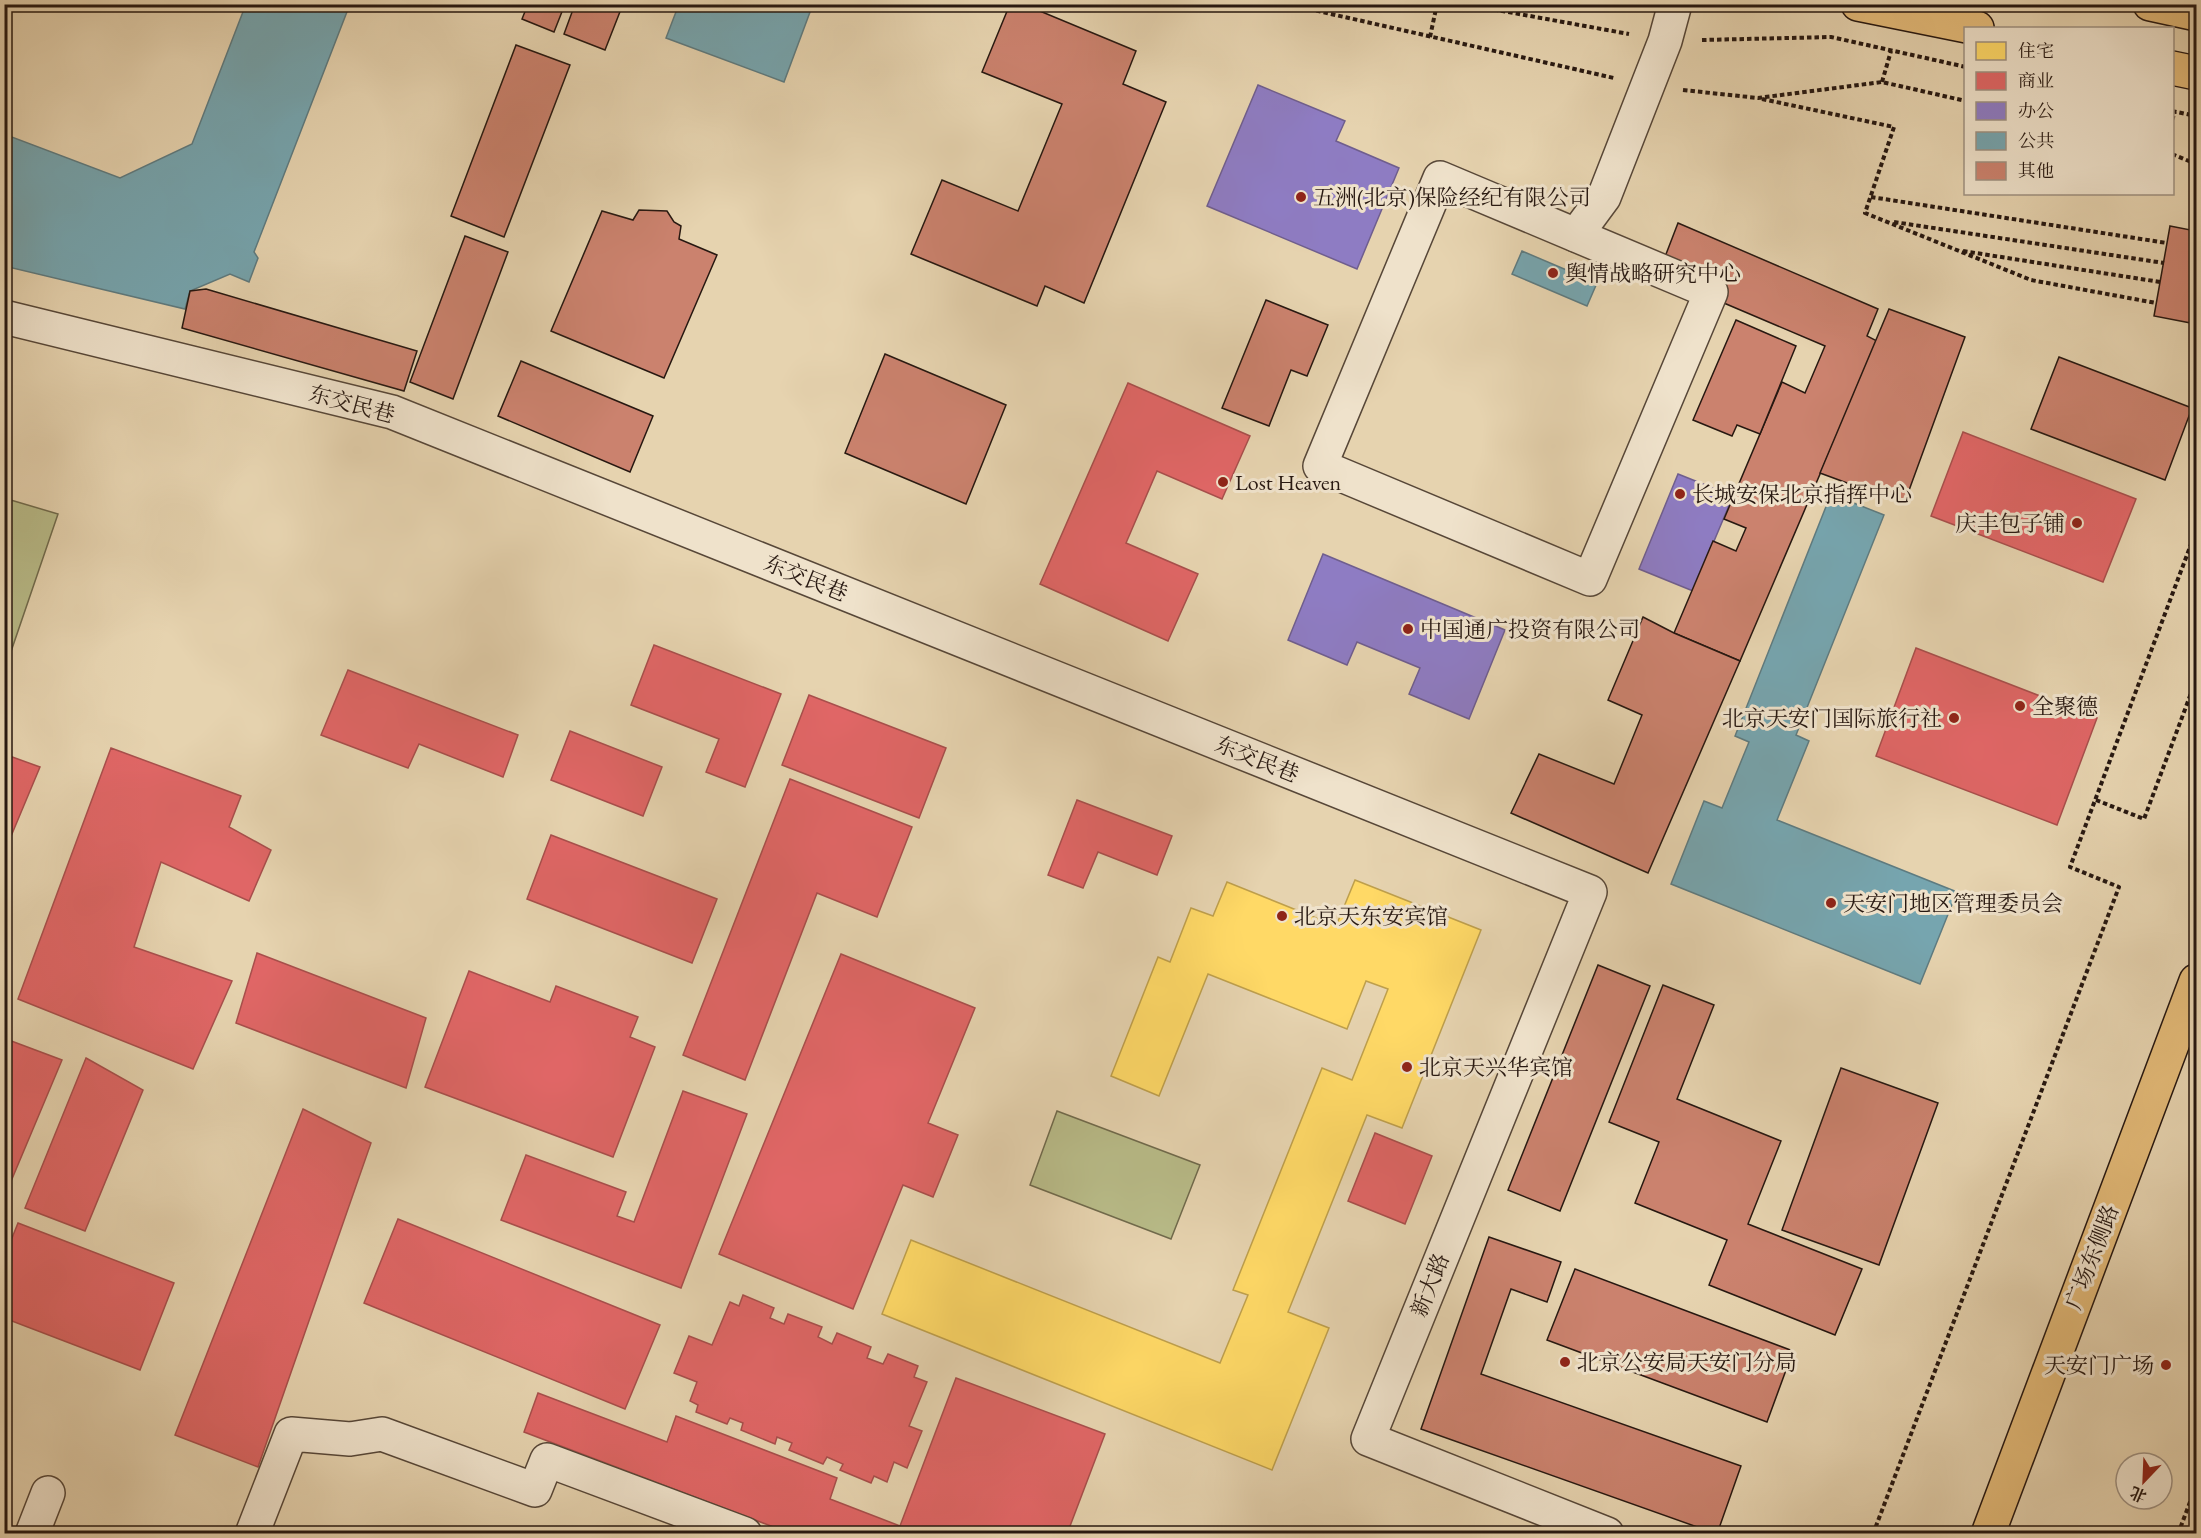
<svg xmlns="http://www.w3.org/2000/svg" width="2201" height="1538" font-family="'EB Garamond','Noto Serif SC',serif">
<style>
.green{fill:#b8bb88;stroke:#706a4c;stroke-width:1.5}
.homes{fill:#ffd966;stroke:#be9f4c;stroke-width:1.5}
.shops{fill:#e06666;stroke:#a84f4c;stroke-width:1.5}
.offices{fill:#8e7cc3;stroke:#6f5e8e;stroke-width:1.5}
.public{fill:#76a5af;stroke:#5e7b80;stroke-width:1.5}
.building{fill:#cb826e;stroke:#271811;stroke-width:1.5}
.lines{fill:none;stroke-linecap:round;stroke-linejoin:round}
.minor-casing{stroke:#574738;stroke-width:36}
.major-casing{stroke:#271811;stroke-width:36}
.path{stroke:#271811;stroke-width:4;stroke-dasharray:4.5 3;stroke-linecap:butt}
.minor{stroke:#efe2cb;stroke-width:33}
.major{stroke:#e3ba78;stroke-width:33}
.poi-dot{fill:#8f2418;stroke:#efe2cb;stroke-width:2}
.labels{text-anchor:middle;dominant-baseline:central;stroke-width:6;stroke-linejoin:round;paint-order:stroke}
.poi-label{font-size:22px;fill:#271811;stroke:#efe2cb;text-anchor:start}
.street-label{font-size:22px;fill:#271811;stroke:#efe2cb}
</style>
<rect width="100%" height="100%" fill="#e6d3af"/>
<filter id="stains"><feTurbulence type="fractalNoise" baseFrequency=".00333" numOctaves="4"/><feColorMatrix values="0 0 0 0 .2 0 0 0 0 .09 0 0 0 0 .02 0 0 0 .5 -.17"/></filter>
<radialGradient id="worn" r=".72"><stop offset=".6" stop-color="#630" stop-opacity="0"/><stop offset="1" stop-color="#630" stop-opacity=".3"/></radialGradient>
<!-- green -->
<g class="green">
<path d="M4,498L58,514L5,669L4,668Z"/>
<path d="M1057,1111L1200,1165L1171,1239L1030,1185Z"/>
</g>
<!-- homes -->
<path class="homes" d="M1355,880L1481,930L1402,1128L1367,1115L1288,1312L1329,1328L1272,1470L882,1314L911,1240L1220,1363L1248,1295L1233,1290L1322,1068L1352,1080L1388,989L1366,981L1347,1029L1208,974L1159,1096L1111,1076L1158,957L1170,962L1191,908L1213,916L1227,882L1336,926Z"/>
<!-- shops -->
<g class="shops">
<path d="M1128,383L1250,436L1222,499L1157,471L1126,543L1198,574L1168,641L1040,584Z"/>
<path d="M1963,432L2136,499L2103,582L1931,516Z"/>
<path d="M654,645L781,694L745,787L706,772L719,739L631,705Z"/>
<path d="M1916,648L2097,718L2057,825L1876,756Z"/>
<path d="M348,670L518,735L503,777L419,744L408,768L321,735Z"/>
<path d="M809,695L946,748L919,818L782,765Z"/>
<path d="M570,731L662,767L643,816L551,780Z"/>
<path d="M111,748L241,796L229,827L271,850L249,901L161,862L134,947L232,981L193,1069L18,999Z"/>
<path d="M4,754L40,767L4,853Z"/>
<path d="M790,779L912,827L877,917L817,893L745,1080L683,1055Z"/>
<path d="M1077,800L1172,836L1157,875L1098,852L1083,888L1048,875Z"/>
<path d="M551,835L717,899L692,963L527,899Z"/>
<path d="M257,953L426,1018L406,1088L236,1023Z"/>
<path d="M841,954L975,1008L928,1123L958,1135L933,1197L903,1185L853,1309L719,1254Z"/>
<path d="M469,971L550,1002L556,986L638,1017L630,1037L655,1047L613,1157L425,1087Z"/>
<path d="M6,1039L62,1060L4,1198V1044Z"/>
<path d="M86,1058L143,1090L85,1231L25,1208Z"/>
<path d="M683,1091L747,1114L681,1288L501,1220L526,1155L626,1192L617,1216L634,1222Z"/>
<path d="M303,1109L371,1143L258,1467L175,1435Z"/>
<path d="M1375,1133L1432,1156L1405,1224L1348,1201Z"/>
<path d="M398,1219L660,1325L625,1409L364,1303Z"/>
<path d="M18,1223L174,1283L140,1370L4,1318V1258Z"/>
<path d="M743,1295L774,1308L770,1318L784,1324L788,1314L822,1327L818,1337L832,1344L837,1333L871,1347L867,1358L883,1364L888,1354L918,1366L914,1377L927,1382L909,1426L922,1431L907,1468L894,1462L887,1482L874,1476L871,1483L840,1470L843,1464L827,1457L823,1464L789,1450L792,1443L777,1437L775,1444L741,1430L743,1423L730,1418L727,1424L696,1412L698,1405L690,1401L697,1382L674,1373L689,1336L712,1345L730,1302L739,1306Z"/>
<path d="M956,1378L1105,1434L1067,1534H792L524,1432L538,1393L667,1442L676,1416L837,1478L830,1499L900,1526Z"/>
</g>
<!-- offices -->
<g class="offices">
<path d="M1258,85L1345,121L1336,141L1399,168L1357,269L1207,206Z"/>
<path d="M1678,474L1733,496L1693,591L1639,569Z"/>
<path d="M1323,554L1505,630L1469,719L1409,694L1420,668L1357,642L1347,665L1288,640Z"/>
</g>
<!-- public -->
<g class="public">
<path d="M246,4H350L254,252L258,258L249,282L230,274L190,291L185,309L4,266V134L120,178L192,144Z"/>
<path d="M679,4H813L784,82L666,38Z"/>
<path d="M1522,251L1597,283L1587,306L1512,274Z"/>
<path d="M1831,494L1884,515L1796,735L1809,741L1777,820L1957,892L1920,984L1671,884L1704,801L1722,808L1749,742L1735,736Z"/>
</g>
<!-- building -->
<g class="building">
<path d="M528,4H565L554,32L522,19Z"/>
<path d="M575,4H623L605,50L564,34Z"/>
<path d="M1010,4H1023L1136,51L1123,84L1166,102L1084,303L1045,286L1037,306L911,254L942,180L1018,211L1062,104L982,72Z"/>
<path d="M516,45L570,65L504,237L451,216Z"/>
<path d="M639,210L667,211L674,222L681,226L679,239L717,255L664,378L551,331L602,211L633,220Z"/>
<path d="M1678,223L1878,309L1867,336L1877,341L1740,661L1674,633L1713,541L1736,551L1746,528L1724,519L1782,382L1805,393L1825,346L1658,275Z"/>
<path d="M2170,226L2196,231V324L2154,316Z"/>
<path d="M465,236L508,252L453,399L410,382Z"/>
<path d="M206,289L417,351L404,391L182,328L190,291Z"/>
<path d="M1266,300L1328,325L1307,376L1291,370L1269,426L1222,408Z"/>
<path d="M1889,309L1965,337L1904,504L1820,473Z"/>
<path d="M1736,320L1796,346L1760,434L1737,425L1732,436L1693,420Z"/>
<path d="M885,354L1006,405L966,504L845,453Z"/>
<path d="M2059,357L2192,408L2165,480L2031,429Z"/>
<path d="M521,361L653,416L630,472L498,416Z"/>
<path d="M1643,617L1674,633L1740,661L1648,873L1511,813L1539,754L1614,784L1642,715L1608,700Z"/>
<path d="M1598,965L1650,986L1560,1211L1508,1190Z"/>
<path d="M1663,985L1714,1005L1677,1099L1781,1141L1748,1224L1862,1269L1835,1335L1709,1285L1727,1240L1635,1203L1659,1142L1609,1122Z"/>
<path d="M1841,1068L1938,1103L1879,1265L1782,1230Z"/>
<path d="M1489,1237L1561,1262L1547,1302L1511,1289L1481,1374L1741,1466L1717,1534L1421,1429Z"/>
<path d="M1575,1269L1793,1351L1767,1422L1547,1340Z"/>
</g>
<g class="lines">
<defs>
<g id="minor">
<path d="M1440,178L1711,292L1590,579L1320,466Z"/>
<path d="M1576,235L1604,197L1665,41L1675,4"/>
<path d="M4,317L392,412L1590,892L1368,1439L1607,1534"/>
<path d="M32,1534L48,1493"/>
<path d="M252,1534L291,1434L350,1439L382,1434L535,1490L547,1460L745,1534"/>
</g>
<g id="major">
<path d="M1858,4L1977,28"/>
<path d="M2150,4L2196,14"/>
<path d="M2172,68L2196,73"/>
<path d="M1988,1534L2196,981"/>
</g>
</defs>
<!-- minor casing -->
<use href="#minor" class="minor-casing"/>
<!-- major casing -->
<use href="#major" class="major-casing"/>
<!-- path -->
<g class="path">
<path d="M1287,4L1614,78"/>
<path d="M1464,4L1629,34"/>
<path d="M1430,37L1437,4"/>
<path d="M1702,40L1831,37L1966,67"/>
<path d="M1882,82L1891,51"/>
<path d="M1683,90L1758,98L1882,82L1966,101"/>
<path d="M1762,99L1894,127L1865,213L2031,280L2156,303"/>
<path d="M2172,111L2196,116"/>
<path d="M2172,120L2175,112"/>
<path d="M2172,154L2196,164"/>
<path d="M1871,197L2167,243"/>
<path d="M1894,222L2164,263"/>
<path d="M1963,251L2160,282"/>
<path d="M2096,800L2144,819L2196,680"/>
<path d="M1873,1534L2119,887L2070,867L2196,531"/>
<path d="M2178,1534L2196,1486"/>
</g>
<!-- minor -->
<use href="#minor" class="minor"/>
<!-- major -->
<use href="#major" class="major"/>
</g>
<!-- markers -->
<g class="poi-dot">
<circle cx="1301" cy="197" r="6"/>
<circle cx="1553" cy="273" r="6"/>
<circle cx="1223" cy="482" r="6"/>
<circle cx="1680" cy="494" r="6"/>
<circle cx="2077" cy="523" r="6"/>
<circle cx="1408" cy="629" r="6"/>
<circle cx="2020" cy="706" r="6"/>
<circle cx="1954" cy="718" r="6"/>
<circle cx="1831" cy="903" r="6"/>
<circle cx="1282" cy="916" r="6"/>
<circle cx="1407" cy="1067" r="6"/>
<circle cx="1565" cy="1362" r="6"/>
<circle cx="2166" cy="1365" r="6"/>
</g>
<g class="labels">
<!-- poi labels -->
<g class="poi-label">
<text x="1313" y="197">五洲(北京)保险经纪有限公司</text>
<text x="1565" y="273">舆情战略研究中心</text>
<text x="1235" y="482">Lost Heaven</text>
<text x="1692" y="494">长城安保北京指挥中心</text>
<text x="2065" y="523" text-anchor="end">庆丰包子铺</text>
<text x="1420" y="629">中国通广投资有限公司</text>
<text x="2032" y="706">全聚德</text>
<text x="1942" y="718" text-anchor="end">北京天安门国际旅行社</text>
<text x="1843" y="903">天安门地区管理委员会</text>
<text x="1294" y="916">北京天东安宾馆</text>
<text x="1419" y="1067">北京天兴华宾馆</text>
<text x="1577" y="1362">北京公安局天安门分局</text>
<text x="2154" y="1365" text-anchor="end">天安门广场</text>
</g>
<!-- street labels -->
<g class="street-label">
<text transform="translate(352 404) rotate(15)">东交民巷</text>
<text transform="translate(806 578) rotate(22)">东交民巷</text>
<text transform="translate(1257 759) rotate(22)">东交民巷</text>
<text transform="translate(2092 1257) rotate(-69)">广场东侧路</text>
<text transform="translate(1430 1285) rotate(-68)">新大路</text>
</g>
</g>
<!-- margin -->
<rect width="2201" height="1538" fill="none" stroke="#e6d3af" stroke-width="24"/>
<rect x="6" y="6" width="2189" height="1526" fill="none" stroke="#271811" stroke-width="3"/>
<rect x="12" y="12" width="2177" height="1514" fill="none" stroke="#271811" stroke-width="1.5"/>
<!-- legend -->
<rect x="1964" y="27" width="210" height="168" fill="#efe2cb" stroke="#9f9181" stroke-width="1.5"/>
<rect x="1976" y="42" width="30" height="18" fill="#ffd966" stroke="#9f9181" stroke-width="1.5"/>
<text x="2018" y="57" font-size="18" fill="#271811">住宅</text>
<rect x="1976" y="72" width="30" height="18" fill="#e06666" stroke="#9f9181" stroke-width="1.5"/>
<text x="2018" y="87" font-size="18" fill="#271811">商业</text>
<rect x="1976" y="102" width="30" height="18" fill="#8e7cc3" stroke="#9f9181" stroke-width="1.5"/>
<text x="2018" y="117" font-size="18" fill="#271811">办公</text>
<rect x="1976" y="132" width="30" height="18" fill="#76a5af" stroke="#9f9181" stroke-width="1.5"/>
<text x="2018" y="147" font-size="18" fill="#271811">公共</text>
<rect x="1976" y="162" width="30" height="18" fill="#cb826e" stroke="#9f9181" stroke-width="1.5"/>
<text x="2018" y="177" font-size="18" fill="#271811">其他</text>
<!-- north arrow -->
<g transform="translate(2144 1481) rotate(203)"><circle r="28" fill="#efe2cb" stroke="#9f9181" stroke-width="1.5"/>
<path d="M0-4.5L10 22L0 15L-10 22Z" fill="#8f2418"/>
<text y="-9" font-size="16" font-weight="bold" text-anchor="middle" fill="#271811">北</text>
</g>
<rect width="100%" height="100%" filter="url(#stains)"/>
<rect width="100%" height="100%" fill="url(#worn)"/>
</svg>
